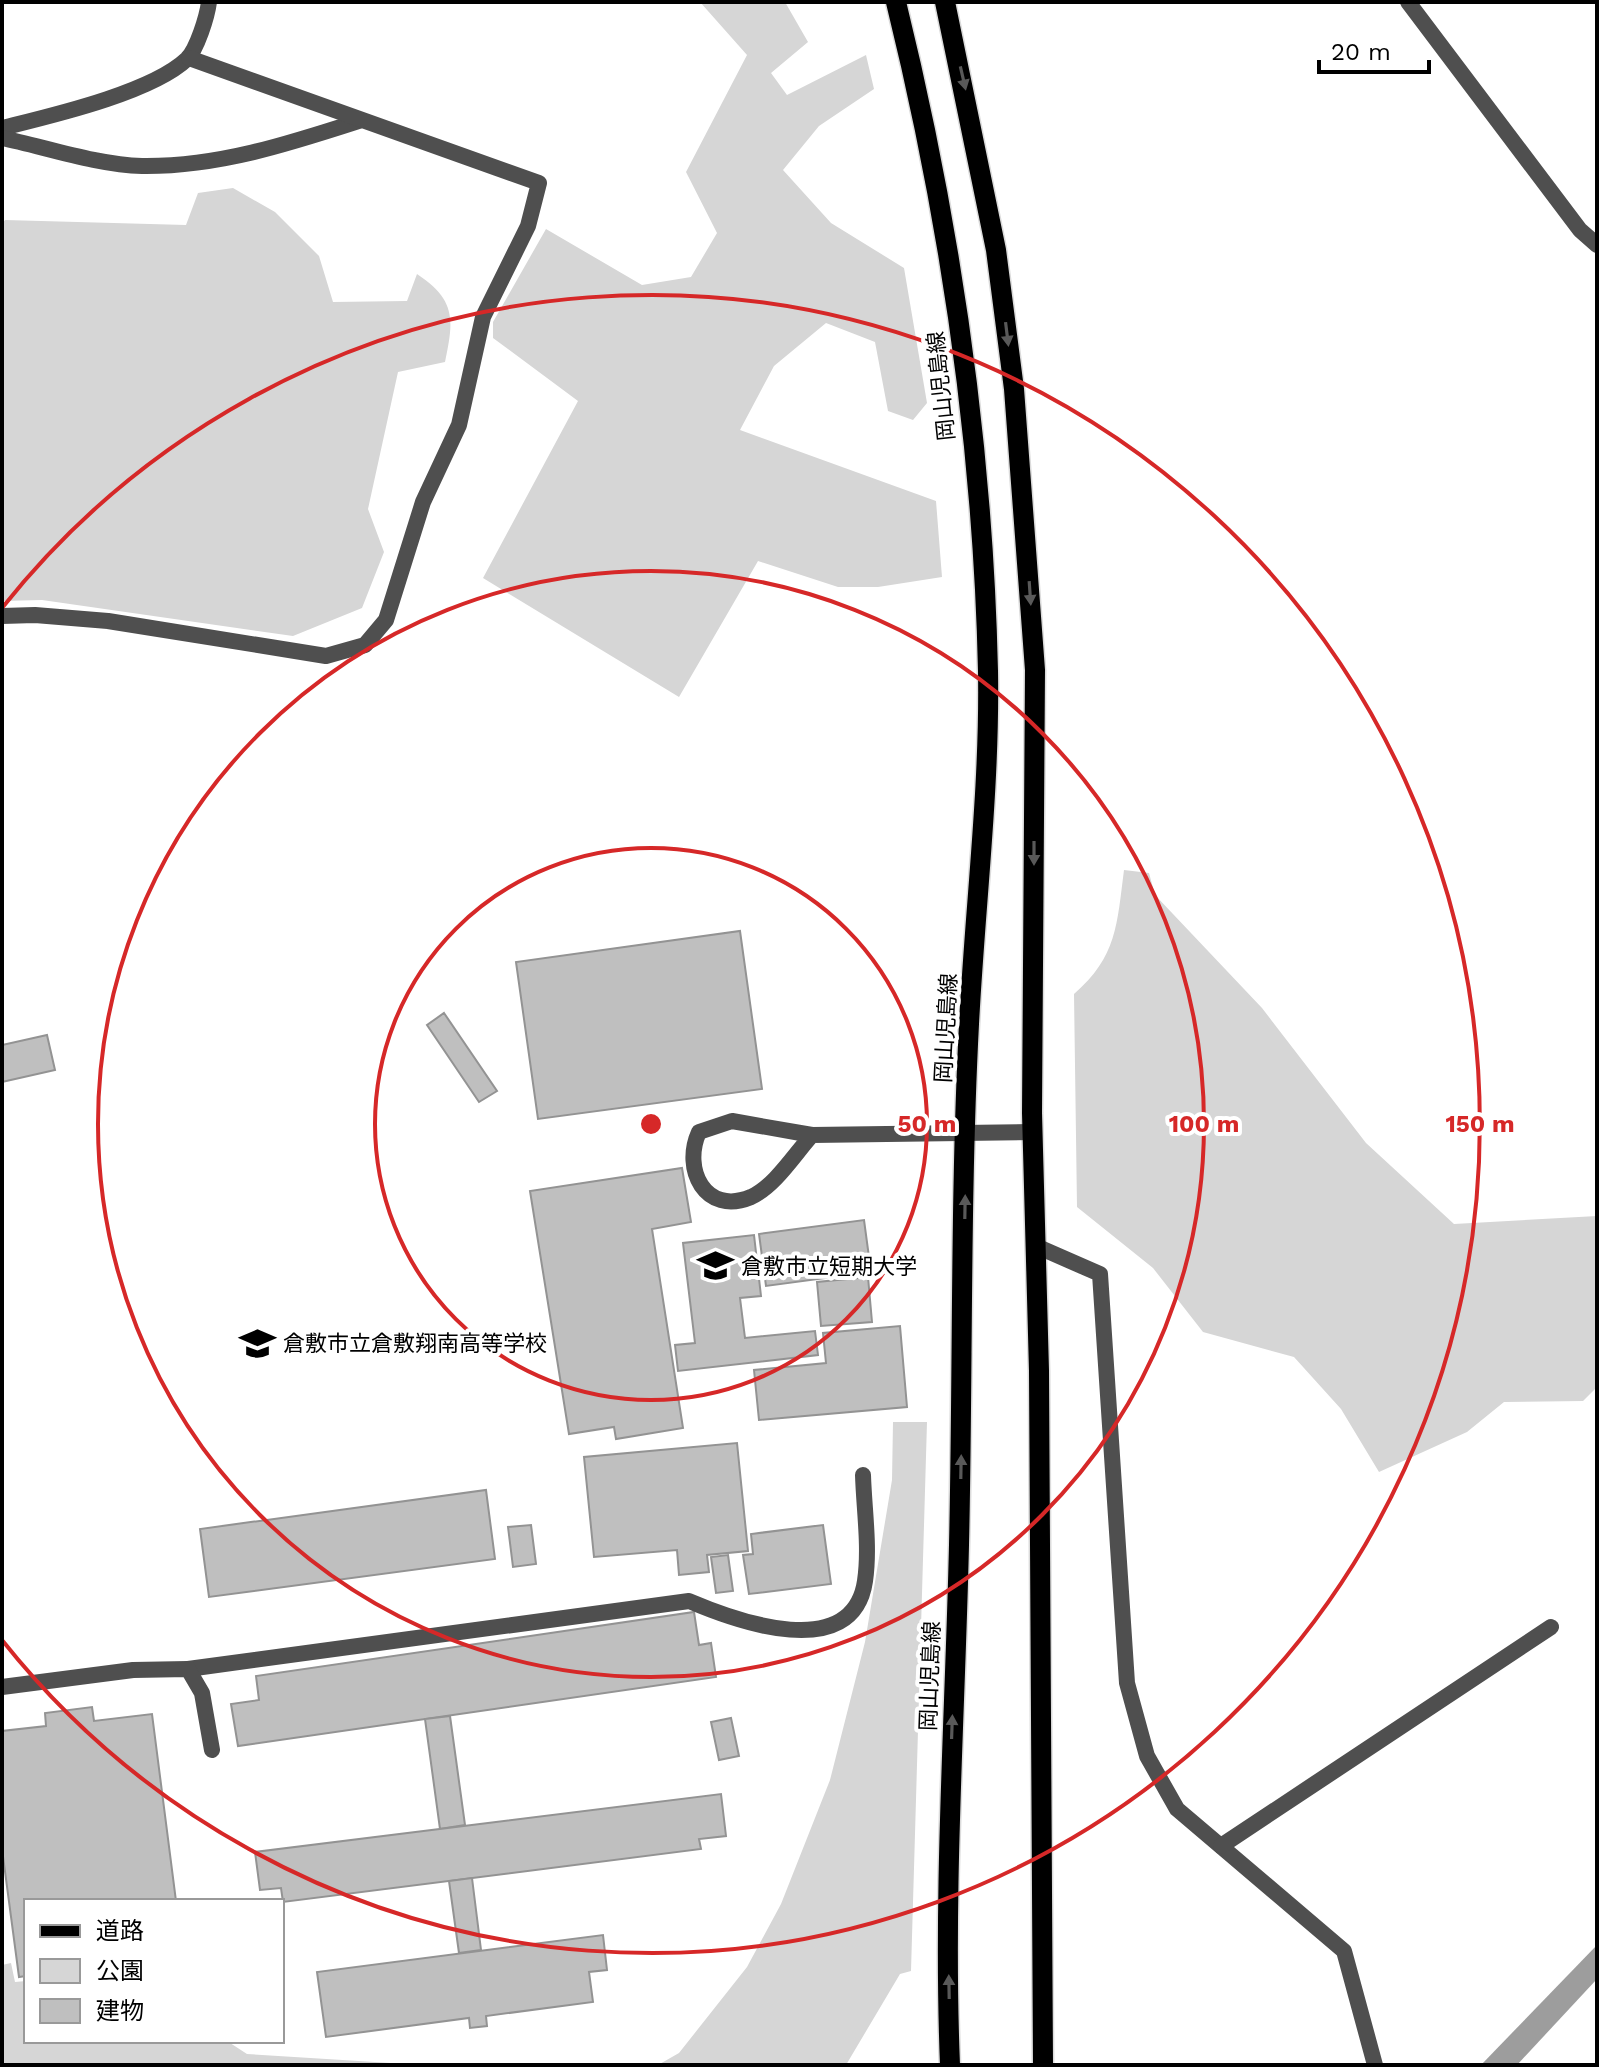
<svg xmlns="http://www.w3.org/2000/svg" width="1599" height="2067" font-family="'Work Sans','Noto Sans JP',sans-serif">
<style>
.green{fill:#d6d6d6}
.water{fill:#9d9d9d}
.building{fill:#bfbfbf;stroke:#939393;stroke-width:2}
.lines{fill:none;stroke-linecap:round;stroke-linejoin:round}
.primary-casing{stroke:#dbdbdb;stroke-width:23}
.lane{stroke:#4f4f4f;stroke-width:16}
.street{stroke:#4f4f4f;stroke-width:16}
.primary{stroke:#000;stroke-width:20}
.oneway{fill:#595959}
.ring{fill:none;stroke:#d62828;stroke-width:4}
.labels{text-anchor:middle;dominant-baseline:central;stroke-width:8;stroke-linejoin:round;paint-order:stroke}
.street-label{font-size:22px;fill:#000;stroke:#fff}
.poi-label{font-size:22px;fill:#000;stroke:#fff;text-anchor:start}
.centre{fill:#d62828;stroke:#fff;stroke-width:4}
.ring-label{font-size:24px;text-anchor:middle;font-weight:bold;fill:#d62828;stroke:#fff;stroke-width:8;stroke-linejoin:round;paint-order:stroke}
</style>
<rect width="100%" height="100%" fill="#fff"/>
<!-- green -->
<g class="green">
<path d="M700,2H785L808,42L771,73L787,95L866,55L874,89L819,126L783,170L831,223L904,268L927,403L913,420L888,411L875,342L826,323L774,366L740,430L936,501L942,577L878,587H838L758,561L679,697L483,578L578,401L493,338V322L546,229L642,285L691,277L717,233L686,172L747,55Z"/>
<path d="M233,188L275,212L319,256L333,302L407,301L417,274C456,300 454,319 445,362L398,372L368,509L384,552L362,608L293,636L42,600L2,601V224L5,220L186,225L198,193Z"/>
<path d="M1124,870L1149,873L1155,895L1262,1008L1366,1143L1454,1224L1597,1216V1387L1583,1401L1504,1402L1467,1432L1379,1472L1341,1409L1294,1357L1203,1332L1153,1268L1077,1207L1074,994C1117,957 1117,924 1124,870Z"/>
<path d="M893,1422H927L911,1971L900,1974L846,2065H658L679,2053L747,1967L781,1904L830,1780L865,1642L892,1480Z"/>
<path d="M11,1963L15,1982L26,1981V2041H227L247,2054L423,2065H2V1965Z"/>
</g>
<!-- water -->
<path class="water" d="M1597,1945V1979L1517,2065H1481Z"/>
<!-- building -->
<g class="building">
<path d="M740,931L762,1089L538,1119L516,962Z"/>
<path d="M444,1013L497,1091L479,1102L427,1025Z"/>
<path d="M47,1035L55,1070L2,1082V1045Z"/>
<path d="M682,1168L691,1222L652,1229L683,1428L616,1439L614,1427L569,1434L530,1191Z"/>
<path d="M864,1220L871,1272L766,1286L759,1234Z"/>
<path d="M754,1235L761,1296L740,1298L745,1338L815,1331L818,1355L678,1371L675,1345L695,1343L683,1243Z"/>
<path d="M868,1277L872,1322L821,1326L817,1282Z"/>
<path d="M900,1326L907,1407L759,1420L754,1370L826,1363L823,1333Z"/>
<path d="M737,1443L748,1551L707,1555L709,1572L679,1575L677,1550L594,1557L584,1457Z"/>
<path d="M486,1490L495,1559L209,1597L200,1529Z"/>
<path d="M531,1525L536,1564L513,1567L508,1527Z"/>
<path d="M823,1525L831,1584L749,1594L743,1555L753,1554L751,1534Z"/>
<path d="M728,1555L733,1591L716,1593L711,1557Z"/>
<path d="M694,1612L699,1645L711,1643L716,1677L238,1746L231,1704L259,1700L256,1676Z"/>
<path d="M92,1707L94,1721L152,1714L176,1901H26V1976L19,1977L2,1849V1731L46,1726L45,1713Z"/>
<path d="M450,1716L465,1825L440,1829L425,1719Z"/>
<path d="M731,1718L739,1756L719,1760L711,1722Z"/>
<path d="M721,1794L726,1836L699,1839L701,1849L283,1902L281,1888L260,1890L255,1852Z"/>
<path d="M472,1878L481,1950L459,1953L449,1881Z"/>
<path d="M603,1935L607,1970L589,1972L593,2002L486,2016L487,2026L470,2028L469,2018L326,2037L317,1972Z"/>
</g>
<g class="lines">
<defs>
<g id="primary">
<path d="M896,2C950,221 983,445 988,671C990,789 975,906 969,1024C960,1197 963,1371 959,1545C955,1718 943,1892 950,2065"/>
<path d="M945,2L996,250L1014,389L1035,670L1032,1113L1039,1371L1043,2065"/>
</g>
</defs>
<!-- primary casing -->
<use href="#primary" class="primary-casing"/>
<!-- lane -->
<g class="lane">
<path d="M812,1135C794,1155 775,1186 751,1197C705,1216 682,1169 699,1132L732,1121L812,1135L1033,1132"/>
<path d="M188,1669L689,1601C736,1621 853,1664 865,1581C870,1547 864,1509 863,1475"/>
<path d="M2,1687L133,1670L188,1669L202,1693L212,1750"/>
</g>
<!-- street -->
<g class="street">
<path d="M1408,2L1580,230L1597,245"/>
<path d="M2,128C50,116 151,93 187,59C197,49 207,17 209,2"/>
<path d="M2,138C45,147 98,165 142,166C217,167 288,144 359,121"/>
<path d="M2,616L35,615L108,621L326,656L365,645L386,620L423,502L459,425L483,317L528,226L539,183L189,58"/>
<path d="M1036,1246L1100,1274L1127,1683L1147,1756L1177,1809L1344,1951L1375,2065"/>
<path d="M1221,1846L1551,1627"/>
</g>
<!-- primary -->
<use href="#primary" class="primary"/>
</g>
<!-- one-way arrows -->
<defs><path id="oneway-solid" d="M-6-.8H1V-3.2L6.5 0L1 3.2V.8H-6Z" transform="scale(2)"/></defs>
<g class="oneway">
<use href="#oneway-solid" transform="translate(963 78) rotate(77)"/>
<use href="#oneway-solid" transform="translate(1007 334) rotate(83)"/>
<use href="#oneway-solid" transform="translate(1030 593) rotate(86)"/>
<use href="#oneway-solid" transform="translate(1034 853) rotate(90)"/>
<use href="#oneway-solid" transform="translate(965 1207) rotate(-89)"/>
<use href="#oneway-solid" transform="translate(961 1467) rotate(-89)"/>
<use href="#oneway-solid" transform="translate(952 1727) rotate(-88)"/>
<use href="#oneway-solid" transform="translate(949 1987) rotate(-91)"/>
</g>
<!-- distance rings -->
<g class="ring">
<circle cx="651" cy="1124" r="276"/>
<circle cx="651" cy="1124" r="553"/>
<path d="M2 608A829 829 0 1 1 2 1640"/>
</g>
<!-- icons -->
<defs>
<symbol id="university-bare" viewBox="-9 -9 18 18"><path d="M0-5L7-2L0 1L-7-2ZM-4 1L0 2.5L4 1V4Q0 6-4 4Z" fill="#000" stroke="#fff" stroke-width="2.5" paint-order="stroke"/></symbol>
<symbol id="school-bare" viewBox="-9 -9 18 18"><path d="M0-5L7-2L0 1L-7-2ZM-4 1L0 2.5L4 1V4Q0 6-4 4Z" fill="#000" stroke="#fff" stroke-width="2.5" paint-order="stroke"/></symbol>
</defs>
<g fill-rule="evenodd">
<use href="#university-bare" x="690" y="1240" width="51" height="51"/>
<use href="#school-bare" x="232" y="1318" width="51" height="51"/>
</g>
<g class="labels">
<!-- street labels -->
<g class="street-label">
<text transform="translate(941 386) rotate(-96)">岡山児島線</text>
<text transform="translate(946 1028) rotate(-87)">岡山児島線</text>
<text transform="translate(930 1676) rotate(-88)">岡山児島線</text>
</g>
<!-- poi labels -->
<g class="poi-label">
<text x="741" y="1266">倉敷市立短期大学</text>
<text x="283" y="1343">倉敷市立倉敷翔南高等学校</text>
</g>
</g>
<circle cx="651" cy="1124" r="12" class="centre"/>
<g class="ring-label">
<text x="927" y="1132">50 m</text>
<text x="1204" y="1132">100 m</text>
<text x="1480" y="1132">150 m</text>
</g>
<!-- border -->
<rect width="1599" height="2067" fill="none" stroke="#000000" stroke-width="8"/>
<!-- legend -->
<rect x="24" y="1899" width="260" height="144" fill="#ffffff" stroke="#999999" stroke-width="2"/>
<rect x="40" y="1925" width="40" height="12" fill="#000000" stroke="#999999" stroke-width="2"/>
<text x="96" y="1939" font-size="24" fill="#000000">道路</text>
<rect x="40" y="1959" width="40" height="24" fill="#d6d6d6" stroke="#999999" stroke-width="2"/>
<text x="96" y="1979" font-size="24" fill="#000000">公園</text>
<rect x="40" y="1999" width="40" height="24" fill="#bfbfbf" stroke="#999999" stroke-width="2"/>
<text x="96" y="2019" font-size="24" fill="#000000">建物</text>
<!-- scale -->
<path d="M1319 60v12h110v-12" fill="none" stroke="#000000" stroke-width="4"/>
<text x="1331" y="60" font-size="24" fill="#000000" stroke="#ffffff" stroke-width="6" paint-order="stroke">20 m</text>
</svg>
